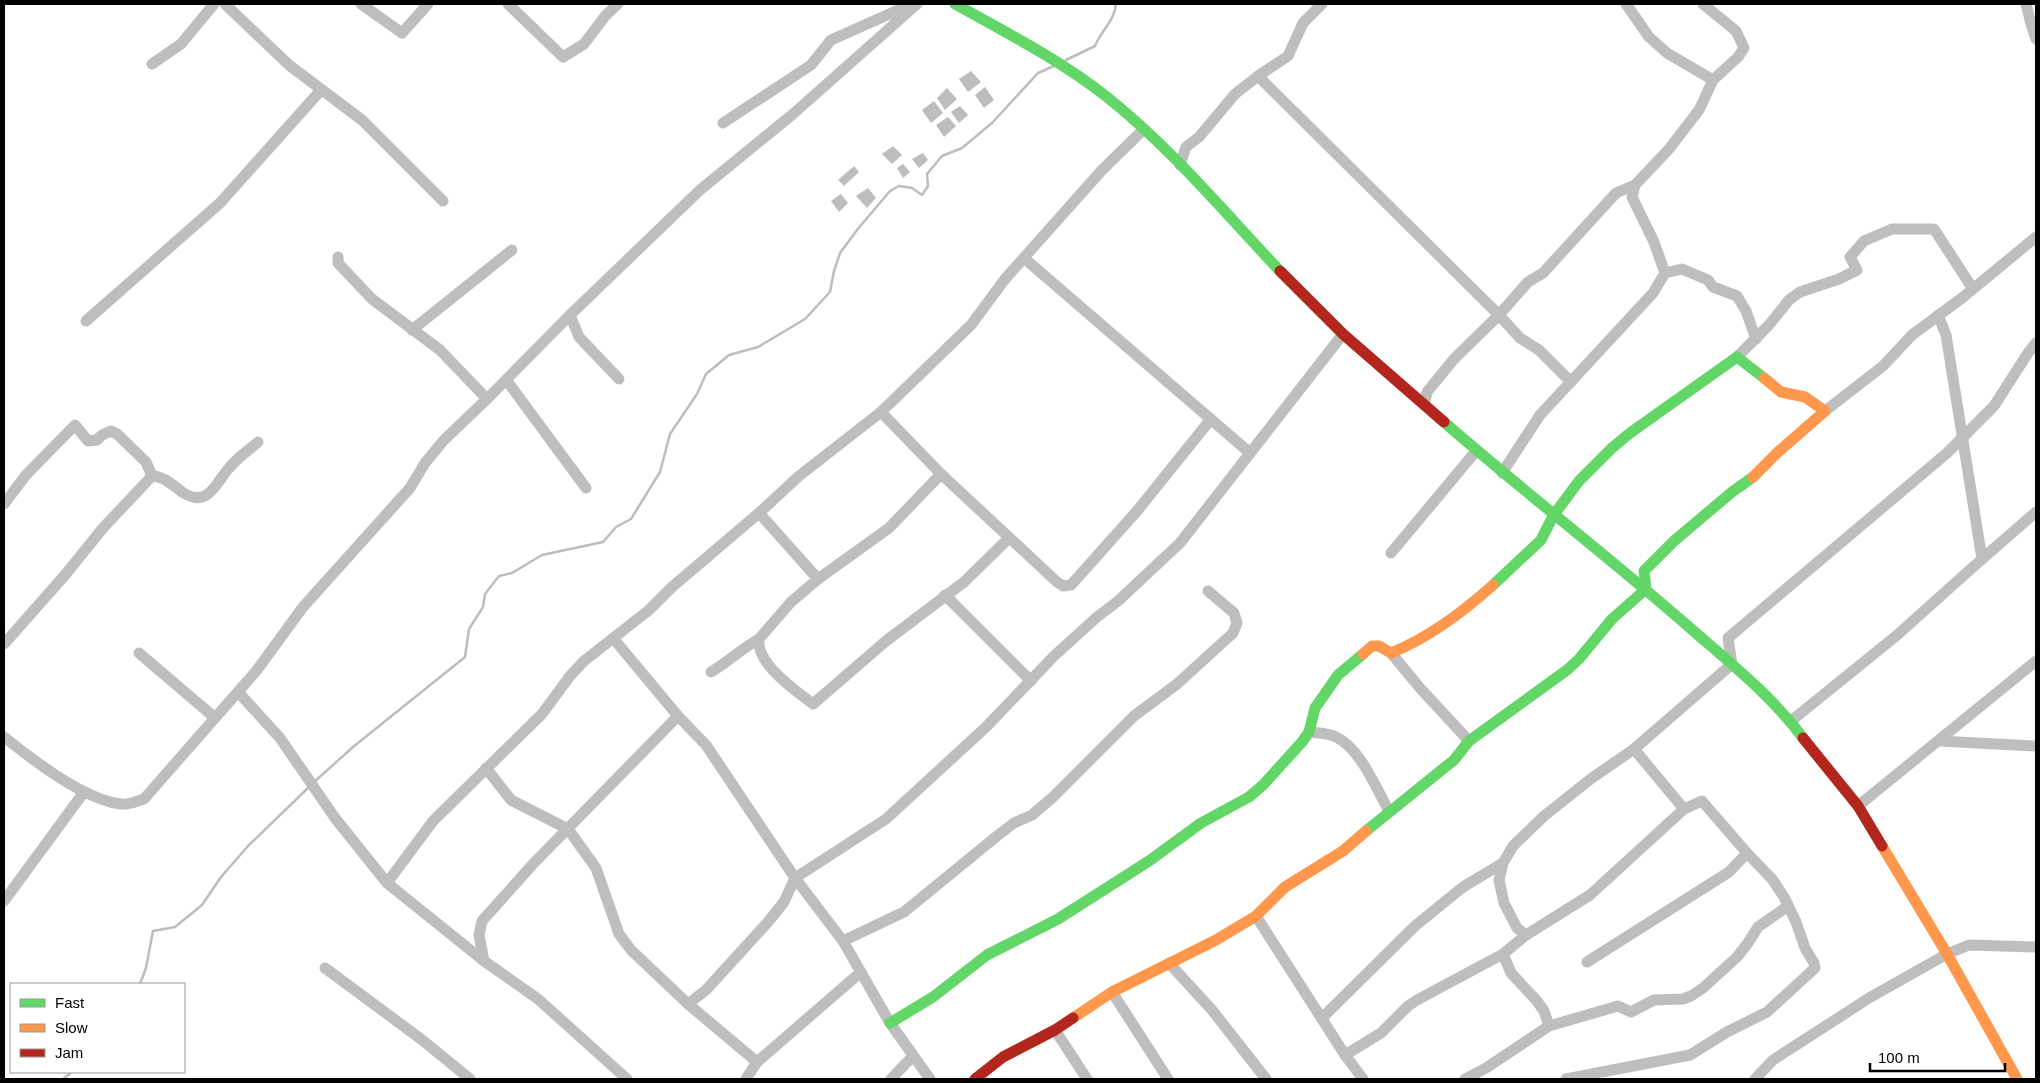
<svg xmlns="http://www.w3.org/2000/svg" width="2040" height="1083" font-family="Arial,sans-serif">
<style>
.water{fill:#bdbdbd}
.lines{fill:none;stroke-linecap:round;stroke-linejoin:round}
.stream{stroke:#bdbdbd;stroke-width:2.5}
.street{stroke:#bebebe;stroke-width:11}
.fast{stroke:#63d668;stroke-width:11}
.slow{stroke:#ff974d;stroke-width:11}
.jam{stroke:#b3261e;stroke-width:11}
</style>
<rect width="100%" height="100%" fill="#fff"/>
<!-- water -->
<g class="water">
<path d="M971,71L981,82L968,92L959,79Z"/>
<path d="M985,87L994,100L984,108L975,95Z"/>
<path d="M947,88L957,99L945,110L937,98Z"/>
<path d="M934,101L943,113L931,123L922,110Z"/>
<path d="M960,106L968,115L959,123L951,112Z"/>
<path d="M948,117L956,126L944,137L936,125Z"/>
<path d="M893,146L902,155L892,164L882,154Z"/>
<path d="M923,153L928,160L919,168L912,159Z"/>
<path d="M903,164L910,172L903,178L897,168Z"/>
<path d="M854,166L859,172L844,186L838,180Z"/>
<path d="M868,188L876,198L867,208L856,196Z"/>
<path d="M841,194L848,203L839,212L831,201Z"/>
</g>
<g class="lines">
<!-- stream -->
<g class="stream">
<path d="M1066,60L1095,46C1101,31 1115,20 1116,4"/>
<path d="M313,783L353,747L465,657L469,629L483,607L485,594L499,576L512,573L542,555L603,542L616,527L631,519L660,472L670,434L697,394L706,374L729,355L758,347L805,319L830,292L834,271L840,253L857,230L890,191L899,186L912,188L922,195L928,186L927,174L942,156L962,148L992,123L1038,73L1054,66"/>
<path d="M140,984L146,968L153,931L175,927L202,905L221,877L248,846L309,787"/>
<path d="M63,1079L72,1072"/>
</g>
<!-- street -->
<g class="street">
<path d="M225,4L289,65L362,120L443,201"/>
<path d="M361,4L402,33L428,4"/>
<path d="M508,4L563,57L584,44L606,15L618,4"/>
<path d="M1626,4L1649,37L1667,53L1713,80"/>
<path d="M2026,4L2031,24L2036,39"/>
<path d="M152,64L181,44L214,4"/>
<path d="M1258,76L1499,315L1528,282L1543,273L1616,193L1635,185L1669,149L1699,110L1713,80L1738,57L1744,48L1736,31L1703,4"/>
<path d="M723,123L811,65L831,40L912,4"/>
<path d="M1180,165L1186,147L1199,137L1235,94L1258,76L1288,56L1303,23L1322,4"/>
<path d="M1635,185L1632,197L1654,242L1665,273"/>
<path d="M338,257V263L372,299L440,350L487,399L570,315L700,190L793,114L917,4"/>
<path d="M1024,258L1250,453"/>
<path d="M570,315L579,337L619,379"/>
<path d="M86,321L220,203L321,90"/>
<path d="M412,330L512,250"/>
<path d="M1737,357L1769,325L1789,300L1800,292L1839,279L1857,270L1850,257L1864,241L1892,229H1934L1973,289"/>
<path d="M507,381L586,488"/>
<path d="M1424,405L1427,392L1454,359L1499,315L1520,338L1539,350L1571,382"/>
<path d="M1825,411L1883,366L1912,335L1962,298L2036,237"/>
<path d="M881,412L941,474L1057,582L1063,586L1071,585L1137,511L1211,419"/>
<path d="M1502,473L1540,415L1653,293L1665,273L1682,269L1708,280L1713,287L1737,296L1746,311L1756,339"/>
<path d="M941,474L889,528L818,579L791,602L759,639C756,664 795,690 813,704L886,641L964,582L1009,538"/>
<path d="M4,504L26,475L75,425L88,441L97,440L102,435L111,431L117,434L146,462L152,476"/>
<path d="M759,513L818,579"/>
<path d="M1391,553L1476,451"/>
<path d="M1982,559L2036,512"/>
<path d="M945,595L1031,681"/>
<path d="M613,638L678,716L706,745L795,878L843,941L890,1023L930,1079"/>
<path d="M4,644L65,575L103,528L152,476C163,476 173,485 182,492C208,509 215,484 229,468C237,458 249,450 258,442"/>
<path d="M139,653L214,717"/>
<path d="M1391,653L1420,688L1469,741"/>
<path d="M711,672C729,661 741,649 759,639"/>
<path d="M238,692L280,738L335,818L387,883L484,961L538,999L627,1079"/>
<path d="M1791,721L1896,636L1982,559L1946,335L1938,315"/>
<path d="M1309,732C1318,733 1328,733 1336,737C1360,748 1376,788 1389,811"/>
<path d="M4,737C33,760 84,800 121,804C128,805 137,801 144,799L257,670L303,607L410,488L425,463L444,440L487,399"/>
<path d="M1939,741L2036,746"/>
<path d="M486,768L511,800L568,829L596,868L619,934L631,950L688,1004L757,1062"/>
<path d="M1858,806L2036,661"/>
<path d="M387,883L433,821L542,714L570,676L584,661L649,610L672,587L759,513L799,476L881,412L971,325L1005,279L1102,170L1144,129"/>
<path d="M4,901L84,792"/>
<path d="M1256,916L1345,1055L1363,1079"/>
<path d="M1526,935L1517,928L1504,903L1499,880L1503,863L1513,846L1544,816L1592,778L1634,749L1732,664L1728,638L1947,453L1994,406L2028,353L2036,343"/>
<path d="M843,941L904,912L997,836L1014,823L1032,815L1052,798L1134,716L1177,684L1233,633L1237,623L1234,613L1208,591"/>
<path d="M1503,954L1511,973L1537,1001L1544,1011L1549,1026"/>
<path d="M484,961L479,935L482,921L533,864L678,716"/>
<path d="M1587,962L1729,872L1747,853"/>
<path d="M1169,963L1212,1010L1266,1079"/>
<path d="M325,968L421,1039L470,1079"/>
<path d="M1112,992L1168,1079"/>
<path d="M688,1004L706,990L768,922L784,902L795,878L886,819L986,727L1054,656L1097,617L1118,601L1180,543L1343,334"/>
<path d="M1322,1018L1415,926L1463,887L1503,863"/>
<path d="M1055,1030L1087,1079"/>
<path d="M1345,1055L1381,1033L1408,1006L1417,1000L1503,954L1526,935L1590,895L1684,809"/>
<path d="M746,1079L757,1062L861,972"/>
<path d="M891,1079L913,1056"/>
<path d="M1465,1079L1486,1068L1549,1026L1618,1006L1631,1012L1654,1000L1683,999L1691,996L1703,988L1737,957L1748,943L1758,927L1788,906"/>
<path d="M1566,1079L1690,1055L1727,1032L1767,1012L1815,968L1814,963L1805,948L1796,922L1784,897L1772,879L1747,853L1702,801L1684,809L1634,749"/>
<path d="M1755,1079L1773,1060L1869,998L1947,954L1969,945L2036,947"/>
</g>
<!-- fast -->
<g class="fast">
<path d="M955,4C1007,33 1060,60 1107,97C1170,147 1225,213 1280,271"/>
<path d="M1444,422C1524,492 1609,557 1689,627C1729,662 1772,696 1803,738"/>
<path d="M1493,585L1541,540L1553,516L1579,481L1612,448L1630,433L1737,357L1764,378"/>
<path d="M1366,831L1454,760L1469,741L1567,670L1579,659L1612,619L1646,589L1644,571L1674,541L1732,492L1753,477"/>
<path d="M890,1023L933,997L987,955L1058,919L1149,861L1201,823L1249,797L1263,785L1302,742L1309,732L1315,708L1338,675L1363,654"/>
</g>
<!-- slow -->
<g class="slow">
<path d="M1753,477L1778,452L1825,411L1805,397L1781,392L1764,378"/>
<path d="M1363,654L1372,646H1379L1391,653C1430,637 1462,613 1493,585"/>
<path d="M1882,846L1947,954L2017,1079"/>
<path d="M1073,1018L1112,992L1216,940L1256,916L1285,887L1343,851L1366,831"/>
</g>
<!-- jam -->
<g class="jam">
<path d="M1280,271L1343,334L1444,422"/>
<path d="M1803,738L1858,806L1882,846"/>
<path d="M975,1079L1003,1057L1055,1030L1073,1018"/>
</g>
</g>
<!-- border -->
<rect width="2040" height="1083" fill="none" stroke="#000000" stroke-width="10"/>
<!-- legend -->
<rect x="10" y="983" width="175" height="90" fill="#ffffff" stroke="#999999"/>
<rect x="20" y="999" width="25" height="8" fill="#63d668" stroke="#999999"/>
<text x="55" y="1008" font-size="15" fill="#000000">Fast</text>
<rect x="20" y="1024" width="25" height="8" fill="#ff974d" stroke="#999999"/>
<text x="55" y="1033" font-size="15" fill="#000000">Slow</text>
<rect x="20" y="1049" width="25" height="8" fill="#b3261e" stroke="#999999"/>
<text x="55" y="1058" font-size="15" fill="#000000">Jam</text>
<!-- scale -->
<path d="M1870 1063v8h135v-8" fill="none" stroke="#000000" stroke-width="2.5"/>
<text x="1878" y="1063" font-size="15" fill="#000000" stroke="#ffffff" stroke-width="4" paint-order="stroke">100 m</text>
</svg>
